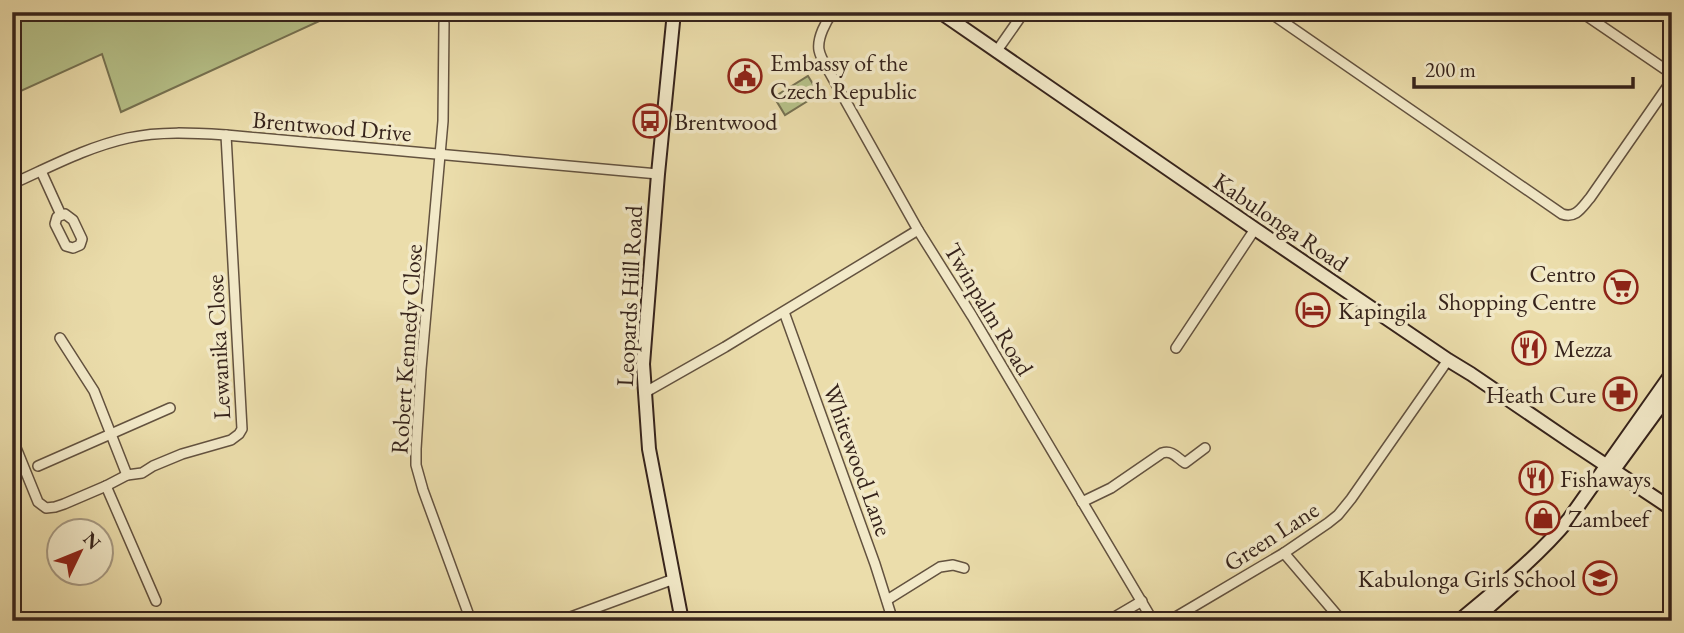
<svg xmlns="http://www.w3.org/2000/svg" width="1684" height="633" font-family="'EB Garamond',serif">
<style>
.green{fill:#b6c189;stroke:#767252;stroke-width:2}
.lines{fill:none;stroke-linecap:round;stroke-linejoin:round}
.minor-casing{stroke:#63523f;stroke-width:12}
.secondary-casing{stroke:#36231b;stroke-width:16}
.minor{stroke:#f2e9c8;stroke-width:9}
.secondary{stroke:#f2e9c8;stroke-width:12}
.labels{text-anchor:middle;dominant-baseline:central;stroke-width:7;stroke-linejoin:round;paint-order:stroke}
.poi-label{font-size:24px;fill:#36231b;stroke:#f2e9c8;text-anchor:start}
.street-label{font-size:24px;fill:#36231b;stroke:#f2e9c8}
</style>
<rect width="100%" height="100%" fill="#ebddab"/>
<filter id="stains"><feTurbulence type="fractalNoise" baseFrequency=".00286" numOctaves="4"/><feColorMatrix values="0 0 0 0 .2 0 0 0 0 .09 0 0 0 0 .02 0 0 0 .5 -.17"/></filter>
<radialGradient id="worn" r=".72"><stop offset=".6" stop-color="#630" stop-opacity="0"/><stop offset="1" stop-color="#630" stop-opacity=".3"/></radialGradient>
<!-- green -->
<g class="green">
<path d="M12,12H339L121,112L102,54L12,95Z"/>
<path d="M808,76L819,94L785,115L774,97Z"/>
</g>
<g class="lines">
<defs>
<g id="minor">
<path d="M833,12C826,21 817,38 819,50C820,55 823,61 826,66L918,230L972,316L1153,621"/>
<path d="M1269,12L1562,214C1576,219 1582,207 1590,198L1672,80"/>
<path d="M1581,12L1672,74"/>
<path d="M444,23L443,121L421,369L416,449V465L423,490L471,621"/>
<path d="M996,52L1024,12"/>
<path d="M41,171L61,215"/>
<path d="M12,184C50,167 87,147 128,138C160,131 193,133 226,135L658,174"/>
<path d="M65,214L73,220L82,239L80,245L73,248L66,246L55,224L57,217Z"/>
<path d="M784,312L875,564L893,621"/>
<path d="M60,338L94,391L127,475"/>
<path d="M1176,348L1255,229"/>
<path d="M644,393L725,347L918,230"/>
<path d="M12,438L38,502L46,508L55,507L64,504L106,486L127,475L142,473L153,466L182,454L231,440L239,434L242,429L226,135"/>
<path d="M38,466L170,408"/>
<path d="M106,486L156,601"/>
<path d="M1082,502L1111,488L1162,453C1173,450 1177,458 1185,463L1205,448"/>
<path d="M1284,553L1342,621"/>
<path d="M887,600L940,567L953,565L964,568"/>
<path d="M560,621L674,579"/>
<path d="M1108,621L1142,601"/>
<path d="M1169,621L1284,553L1328,523L1338,515L1351,499L1448,360"/>
</g>
<g id="secondary">
<path d="M674,12L658,174L643,364L649,449L682,621"/>
<path d="M940,12L1255,229L1448,360L1471,374L1571,442L1672,509"/>
<path d="M1610,475L1672,390"/>
<path d="M1459,621C1497,589 1538,557 1569,519L1672,373"/>
<path d="M1473,621L1516,583"/>
</g>
</defs>
<!-- minor casing -->
<use href="#minor" class="minor-casing"/>
<!-- secondary casing -->
<use href="#secondary" class="secondary-casing"/>
<!-- minor -->
<use href="#minor" class="minor"/>
<!-- secondary -->
<use href="#secondary" class="secondary"/>
</g>
<!-- icons -->
<defs>
<symbol id="civic-ring" viewBox="-11 -11 22 22"><circle r="9.5" fill="#f2e9c8" stroke="#8f2418" stroke-width="1.5"/><path d="M-.6-6.5H3V-4.5H.6V-3L4-1V1h2V6H-6V1h2V-1L-.6-3ZM-1.2 2.5V6h2.4V2.5Z" fill="#8f2418"/></symbol>
<symbol id="bus-ring" viewBox="-11 -11 22 22"><circle r="9.5" fill="#f2e9c8" stroke="#8f2418" stroke-width="1.5"/><path d="M-5-6H5V4H4V6H2V4H-2V6H-4V4H-5ZM-3.5-4V0h7V-4ZM-3.5 1.2v1.5H-2V1.2ZM2 1.2v1.5H3.5V1.2Z" fill="#8f2418"/></symbol>
<symbol id="supermarket-ring" viewBox="-11 -11 22 22"><circle r="9.5" fill="#f2e9c8" stroke="#8f2418" stroke-width="1.5"/><path d="M-6-5.5h2.5l.6 2H6L4.5 2H-2.5L-4.4-4H-6ZM-1.5 3.2a1.3 1.3 0 1 0 .1 0ZM3 3.2a1.3 1.3 0 1 0 .1 0Z" fill="#8f2418"/></symbol>
<symbol id="hotel-ring" viewBox="-11 -11 22 22"><circle r="9.5" fill="#f2e9c8" stroke="#8f2418" stroke-width="1.5"/><path d="M-6-4.5h1.5V1H6V5H4.5V3h-9V5H-6ZM-4 0a1.8 1.8 0 1 1 3.6 0ZM.5 0V-2.5h3Q6-2.5 6 0Z" fill="#8f2418"/></symbol>
<symbol id="restaurant-ring" viewBox="-11 -11 22 22"><circle r="9.5" fill="#f2e9c8" stroke="#8f2418" stroke-width="1.5"/><path d="M-5-6h1v4h1v-4h1v4h1v-4h1v5L-1.5 .5V6h-2V.5L-5-1ZM5-6V6H3V1.5H1.5Q1.5-4 5-6Z" fill="#8f2418"/></symbol>
<symbol id="pharmacy-ring" viewBox="-11 -11 22 22"><circle r="9.5" fill="#f2e9c8" stroke="#8f2418" stroke-width="1.5"/><path d="M-2-6h4v4h4v4h-4v4h-4v-4h-4v-4h4Z" fill="#8f2418"/></symbol>
<symbol id="shop-ring" viewBox="-11 -11 22 22"><circle r="9.5" fill="#f2e9c8" stroke="#8f2418" stroke-width="1.5"/><path d="M-5-2.5h2.3a2.7 3.5 0 0 1 5.4 0H5L5.5 6h-11ZM-1.5-2.5h3a1.5 2.3 0 0 0-3 0Z" fill="#8f2418"/></symbol>
<symbol id="school-ring" viewBox="-11 -11 22 22"><circle r="9.5" fill="#f2e9c8" stroke="#8f2418" stroke-width="1.5"/><path d="M0-5L7-2L0 1L-7-2ZM-4 1L0 2.5L4 1V4Q0 6-4 4Z" fill="#8f2418"/></symbol>
</defs>
<g fill-rule="evenodd">
<use href="#civic-ring" x="726" y="57" width="38" height="38"/>
<use href="#bus-ring" x="631" y="102" width="38" height="38"/>
<use href="#supermarket-ring" x="1602" y="268" width="38" height="38"/>
<use href="#hotel-ring" x="1294" y="291" width="38" height="38"/>
<use href="#restaurant-ring" x="1510" y="329" width="38" height="38"/>
<use href="#pharmacy-ring" x="1601" y="375" width="38" height="38"/>
<use href="#restaurant-ring" x="1517" y="459" width="38" height="38"/>
<use href="#shop-ring" x="1524" y="499" width="38" height="38"/>
<use href="#school-ring" x="1581" y="559" width="38" height="38"/>
</g>
<g class="labels">
<!-- poi labels -->
<g class="poi-label">
<text x="770" y="62">Embassy of the<tspan x="770" dy="28">Czech Republic</tspan></text>
<text x="674" y="121">Brentwood</text>
<text x="1596" y="273" text-anchor="end">Centro<tspan x="1596" dy="28">Shopping Centre</tspan></text>
<text x="1338" y="310">Kapingila</text>
<text x="1554" y="348">Mezza</text>
<text x="1596" y="394" text-anchor="end">Heath Cure</text>
<text x="1560" y="478">Fishaways</text>
<text x="1568" y="518">Zambeef</text>
<text x="1576" y="578" text-anchor="end">Kabulonga Girls School</text>
</g>
<!-- street labels -->
<g class="street-label">
<text transform="translate(332 126) rotate(5)">Brentwood Drive</text>
<text transform="translate(1281 222) rotate(34)">Kabulonga Road</text>
<text transform="translate(629 296) rotate(-87)">Leopards Hill Road</text>
<text transform="translate(989 309) rotate(59)">Twinpalm Road</text>
<text transform="translate(218 347) rotate(-93)">Lewanika Close</text>
<text transform="translate(406 349) rotate(-86)">Robert Kennedy Close</text>
<text transform="translate(858 460) rotate(70)">Whitewood Lane</text>
<text transform="translate(1271 536) rotate(-33)">Green Lane</text>
</g>
</g>
<!-- margin -->
<rect width="1684" height="633" fill="none" stroke="#ebddab" stroke-width="42"/>
<rect x="14" y="14" width="1656" height="605" fill="none" stroke="#36231b" stroke-width="3.5"/>
<rect x="21" y="21" width="1642" height="591" fill="none" stroke="#36231b" stroke-width="2"/>
<!-- north arrow -->
<g transform="translate(80 552) rotate(47)"><circle r="33" fill="#f2e9c8" stroke="#a79a83" stroke-width="2"/>
<path d="M0-5L12 26L0 18L-12 26Z" fill="#8f2418"/>
<text y="-10" font-size="19" font-weight="bold" text-anchor="middle" fill="#36231b">N</text>
</g>
<!-- scale -->
<path d="M1414 77v10h219v-10" fill="none" stroke="#36231b" stroke-width="3.5"/>
<text x="1425" y="77" font-size="21" fill="#36231b" stroke="#f2e9c8" stroke-width="5" paint-order="stroke">200 m</text>
<rect width="100%" height="100%" filter="url(#stains)"/>
<rect width="100%" height="100%" fill="url(#worn)"/>
</svg>
